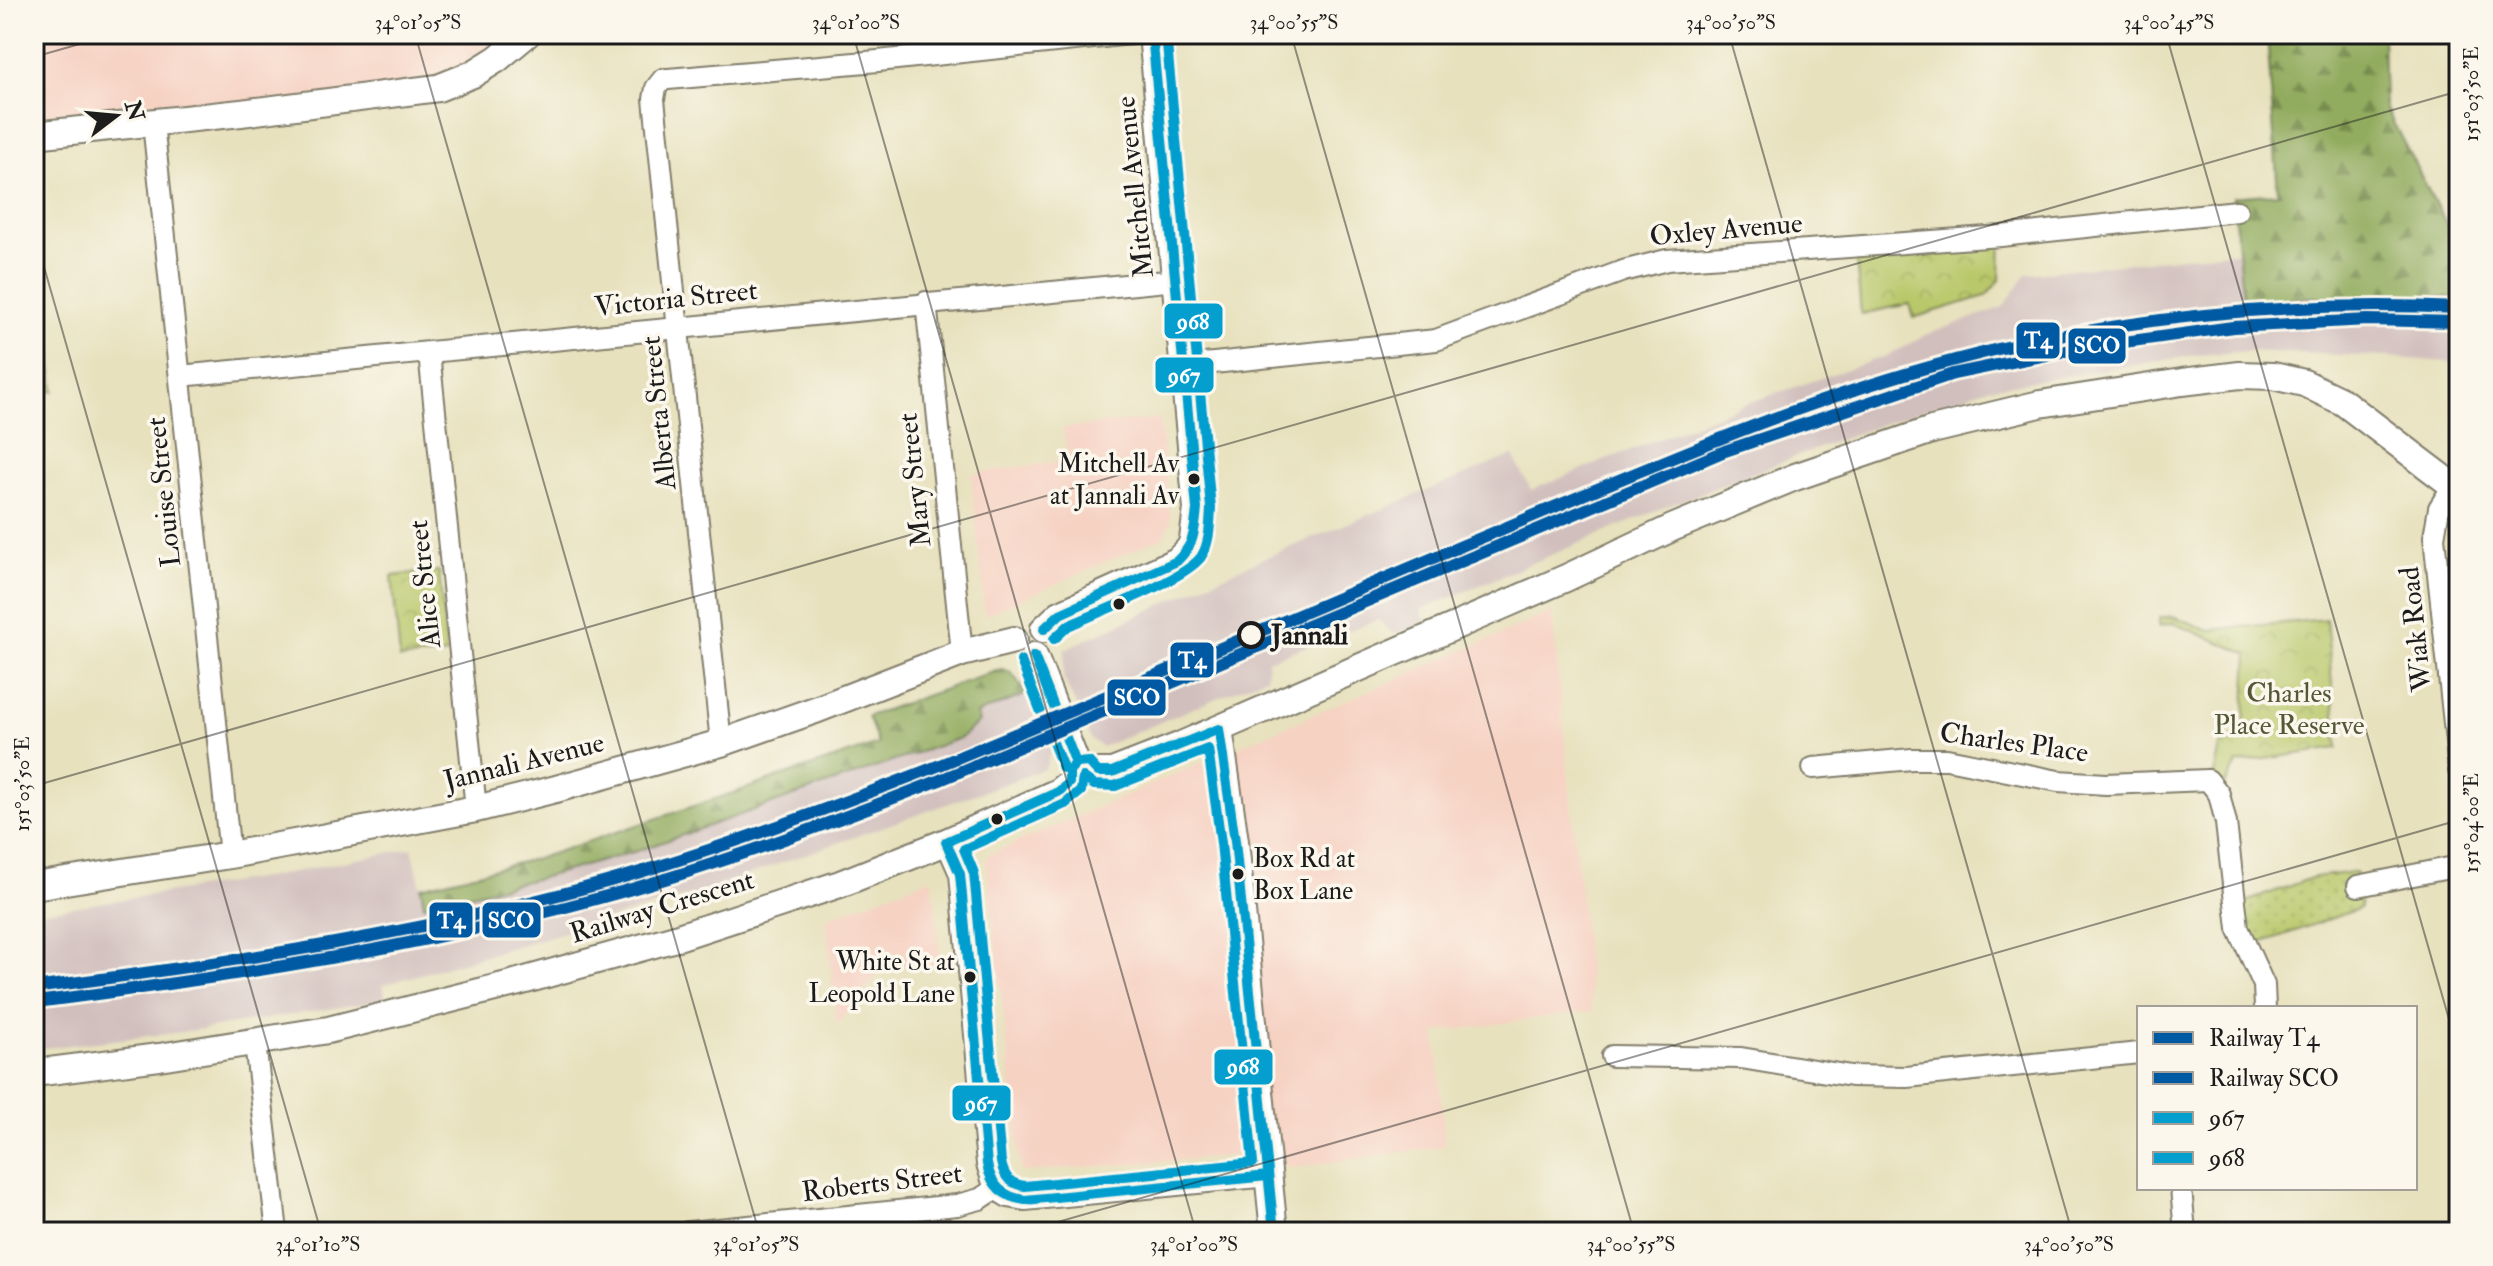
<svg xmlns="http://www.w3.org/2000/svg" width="2493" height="1266" font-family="'IM FELL Double Pica',serif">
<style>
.built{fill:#f6d2c3}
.railway{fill:#d1bfbd}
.grass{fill:url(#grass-dots);stroke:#6a7243;stroke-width:2}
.forest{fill:url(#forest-firs);stroke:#57643d;stroke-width:2}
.park{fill:url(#park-crowns);stroke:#6a7243;stroke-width:2}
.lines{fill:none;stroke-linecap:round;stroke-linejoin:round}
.minor-casing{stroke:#827e6c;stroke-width:24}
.tertiary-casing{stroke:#827e6c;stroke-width:30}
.minor{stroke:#fff;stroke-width:20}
.tertiary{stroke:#fff;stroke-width:26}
.bus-1-casing{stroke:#fbf7ec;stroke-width:16}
.bus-2-casing{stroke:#fbf7ec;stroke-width:16}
.bus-1{stroke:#049ecf;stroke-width:10}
.bus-2{stroke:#049ecf;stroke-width:10}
.rail-1-casing{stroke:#fbf7ec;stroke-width:18}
.rail-2-casing{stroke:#fbf7ec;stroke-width:18}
.rail-1{stroke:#005aa3;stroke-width:12}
.rail-2{stroke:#005aa3;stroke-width:12}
.ticks{fill:none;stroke:#1c1c1c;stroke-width:2;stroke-opacity:0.45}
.bus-dot{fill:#1c1c1c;stroke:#fbf7ec;stroke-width:3}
.stop-dot{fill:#fbf7ec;stroke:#1c1c1c;stroke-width:4}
.labels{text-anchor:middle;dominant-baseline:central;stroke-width:7;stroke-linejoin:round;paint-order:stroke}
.bus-label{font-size:26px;fill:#1c1c1c;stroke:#fbf7ec;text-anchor:end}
.street-label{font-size:28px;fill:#1c1c1c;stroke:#fbf7ec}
.stop-label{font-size:28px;font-weight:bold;fill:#1c1c1c;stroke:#fbf7ec;text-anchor:start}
.park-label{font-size:28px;fill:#535837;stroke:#fbf7ec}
.line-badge{stroke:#fbf7ec;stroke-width:3}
.badge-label{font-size:22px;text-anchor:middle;font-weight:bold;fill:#fff}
.neatline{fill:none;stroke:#1c1c1c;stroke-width:3}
.ticks-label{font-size:20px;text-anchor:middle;fill:#1c1c1c}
</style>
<defs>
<pattern id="grass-dots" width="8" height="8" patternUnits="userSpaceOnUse" patternTransform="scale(2)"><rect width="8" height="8" fill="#b9c86a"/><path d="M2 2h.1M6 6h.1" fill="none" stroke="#9eab5b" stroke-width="1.8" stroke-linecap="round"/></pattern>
<pattern id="forest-firs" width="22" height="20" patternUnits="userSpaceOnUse" patternTransform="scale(2)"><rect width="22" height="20" fill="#92ac5e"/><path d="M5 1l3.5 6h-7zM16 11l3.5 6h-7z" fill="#768b4d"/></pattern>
<pattern id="park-crowns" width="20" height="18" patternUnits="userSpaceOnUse" patternTransform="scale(2)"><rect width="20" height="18" fill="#b9c86a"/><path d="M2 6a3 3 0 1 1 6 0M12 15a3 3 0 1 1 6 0" fill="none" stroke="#9eab5b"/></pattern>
</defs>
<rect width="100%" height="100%" fill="#fbf7ec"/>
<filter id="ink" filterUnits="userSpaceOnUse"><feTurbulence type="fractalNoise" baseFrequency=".0125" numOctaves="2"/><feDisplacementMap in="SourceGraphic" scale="16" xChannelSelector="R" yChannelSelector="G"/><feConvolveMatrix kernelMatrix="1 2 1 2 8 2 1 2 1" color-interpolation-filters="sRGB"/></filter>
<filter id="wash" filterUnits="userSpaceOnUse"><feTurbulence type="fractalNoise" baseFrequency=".006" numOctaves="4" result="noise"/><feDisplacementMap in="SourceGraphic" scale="32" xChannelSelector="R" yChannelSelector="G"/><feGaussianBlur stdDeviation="1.8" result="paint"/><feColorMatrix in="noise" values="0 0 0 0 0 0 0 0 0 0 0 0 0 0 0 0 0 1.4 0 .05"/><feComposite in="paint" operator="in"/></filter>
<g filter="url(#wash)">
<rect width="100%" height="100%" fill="#e7e1bd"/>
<!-- built -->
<g class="built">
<path d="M34,34H530L473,74L34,135Z"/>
<path d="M1160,418L1171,521L1163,537L985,615L971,474L1068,460L1063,428Z"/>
<path d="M1552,612L1592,1011L1436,1032L1445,1146L1295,1167L1233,1156L1021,1172L986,860L990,854Z"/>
<path d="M932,878L941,962L882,969L836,1026L826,918Z"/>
</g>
<!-- railway -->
<g class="railway">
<path d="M2334,241L2438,248L2459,247V363L2385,357L2251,351L2196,355L1989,388L1874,427L1670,505L1421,610L1426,624L1394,634L1378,620L1268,660L1266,677L1102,747L1091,739L1063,677L1065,649L1250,564L1513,455L1531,490L1745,404L1889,355L1925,335L2003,307L2027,274Z"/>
<path d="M996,670H1008L1015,677L1027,694L1052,748L1045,768L1026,776L691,895L383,985L386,1000L183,1032L34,1049V913L269,877L412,848L421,887L483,874L542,857L878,744L868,716Z"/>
</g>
<!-- grass -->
<path class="grass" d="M2355,872L2361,908L2246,948L2235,906L2314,877Z"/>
<!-- forest -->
<g class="forest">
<path d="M2267,34H2383L2385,107L2458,247L2459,297H2306L2243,302L2233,197L2278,193Z"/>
<path d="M1002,669L1011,672L1027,694L976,714L979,722L960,738L637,851L548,876L424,905L421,887L542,857L878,744L868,716Z"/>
</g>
<!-- park -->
<g class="park">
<path d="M34,198L54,391L34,393Z"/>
<path d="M2001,236L2000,280L1986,296L1913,318L1909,304L1861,314L1855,247Z"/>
<path d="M439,571L447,654L400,659L392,576Z"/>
<path d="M2173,616L2209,630L2326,619L2338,748L2238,763L2219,794L2208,780L2215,772L2220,746L2244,728L2248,654L2173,623L2159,626V618Z"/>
</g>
</g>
<g filter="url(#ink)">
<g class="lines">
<defs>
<g id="minor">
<path d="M153,123L230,855"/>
<path d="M926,302L962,653"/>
<path d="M429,353L476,809"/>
<path d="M1185,366L1436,340L1623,271L1667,260L2001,236L2237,211"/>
<path d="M180,376L1177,280"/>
<path d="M2453,486L2439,508L2434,537L2459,770"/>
<path d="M721,743L654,99L656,88L663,79H668L878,61L1131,34"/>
<path d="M1813,768L1912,759H1947L2058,781L2106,784L2208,780L2219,794L2226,823L2238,928L2264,985L2265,1008"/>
<path d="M946,842L960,874L987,1164L995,1189"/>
<path d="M2358,886L2459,866"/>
<path d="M255,1043L277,1232"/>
<path d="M1612,1056L1741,1058L1851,1076L1907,1077L2139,1053"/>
<path d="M2181,1188L2185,1232"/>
<path d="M995,1189L1008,1197L1025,1200L1268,1176"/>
<path d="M688,1232L957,1205L980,1199L995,1189"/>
</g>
<g id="tertiary">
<path d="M34,135L241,113L438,88L473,74L497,59L527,34"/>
<path d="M1044,629L1060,614L1177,561L1190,548L1193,540L1197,509L1152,34"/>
<path d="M1034,656L1076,763"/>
<path d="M1219,729L1235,841L1274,1232"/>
<path d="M1098,772H1112L1179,746L1566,578L1672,528L1795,477L1932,430L2040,404L2182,382L2240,375L2273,376L2304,383L2343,402L2459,490"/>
<path d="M34,886L230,855L476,809L556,789L721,743L818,709L962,653L1014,640"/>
<path d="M34,1073L159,1057L328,1030L515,983L672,939L840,884L946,842L1058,792L1069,783"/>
</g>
</defs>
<!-- minor casing -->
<use href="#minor" class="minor-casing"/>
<!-- tertiary casing -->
<use href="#tertiary" class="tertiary-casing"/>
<!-- minor -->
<use href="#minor" class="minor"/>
<!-- tertiary -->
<use href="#tertiary" class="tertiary"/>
<defs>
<g id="bus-1">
<path d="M1044,629L1060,614L1177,561C1195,543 1194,533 1197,509L1152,34"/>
<path d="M1034,656L1076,763"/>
<path d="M1268,1176L1025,1200C1003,1197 991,1186 987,1164L960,874L946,842L1058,792L1069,783V771L1076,763L1089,762L1098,772H1112L1219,729L1235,841L1274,1232"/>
</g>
<g id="bus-2">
<path d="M1054,639L1068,626C1098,612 1184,580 1201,557C1210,544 1210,523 1211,508L1166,34"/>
<path d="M1021,661L1063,768"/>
<path d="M1208,749L1221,843L1253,1163L1025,1186C1010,1184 1004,1177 1001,1162L974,873L964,849L1065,804L1081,791L1083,777L1094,785L1115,786Z"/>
</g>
</defs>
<!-- bus-1 casing -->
<use href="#bus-1" class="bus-1-casing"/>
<!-- bus-2 casing -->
<use href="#bus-2" class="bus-2-casing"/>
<!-- bus-1 -->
<use href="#bus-1" class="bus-1"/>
<!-- bus-2 -->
<use href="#bus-2" class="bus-2"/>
<defs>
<path id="rail-1" d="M34,988C228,963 421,934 610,881C720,849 828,809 935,767C1114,694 1293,617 1471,542C1630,476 1788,404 1955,360C2114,317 2294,300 2459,308"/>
<path id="rail-2" d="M36,1002C230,977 425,947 614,894C725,863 833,822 940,780L1725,451L1953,374L2081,348L2233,327L2368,320L2458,322"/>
</defs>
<!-- rail-1 casing -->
<use href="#rail-1" class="rail-1-casing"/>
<!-- rail-2 casing -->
<use href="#rail-2" class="rail-2-casing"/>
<!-- rail-1 -->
<use href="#rail-1" class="rail-1"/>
<!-- rail-2 -->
<use href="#rail-2" class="rail-2"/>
</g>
</g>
<!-- ticks -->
<path class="ticks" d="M415,34L759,1232M853,34L1196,1232M1291,34L1634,1232M1729,34L2072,1232M2166,34L2459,1054M34,57L115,34M34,232L321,1232M34,786L2459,91M1023,1232L2459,820"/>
<!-- markers -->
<g class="bus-dot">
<circle cx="1194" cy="479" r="7"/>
<circle cx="1119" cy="604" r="7"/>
<circle cx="997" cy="819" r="7"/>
<circle cx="1238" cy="874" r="7"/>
<circle cx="970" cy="977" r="7"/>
</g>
<circle class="stop-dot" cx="1251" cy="635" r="12"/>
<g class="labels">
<!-- bus labels -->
<g class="bus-label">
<text x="1179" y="464">Mitchell Av<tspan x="1179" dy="32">at Jannali Av</tspan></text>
<text x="1253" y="859" text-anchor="start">Box Rd at<tspan x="1253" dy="32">Box Lane</tspan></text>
<text x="955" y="962">White St at<tspan x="955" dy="32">Leopold Lane</tspan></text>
</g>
<!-- street labels -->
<g class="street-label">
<text transform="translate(1135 187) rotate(-96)">Mitchell Avenue</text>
<text transform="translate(1726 230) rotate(-5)">Oxley Avenue</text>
<text transform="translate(676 299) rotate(-6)">Victoria Street</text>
<text transform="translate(659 413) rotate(-96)">Alberta Street</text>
<text transform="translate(915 480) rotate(-96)">Mary Street</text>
<text transform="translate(164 492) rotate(-96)">Louise Street</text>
<text transform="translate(425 584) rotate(-96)">Alice Street</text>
<text transform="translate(2416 629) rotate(-96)">Wiak Road</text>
<text transform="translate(2014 743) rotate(8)">Charles Place</text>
<text transform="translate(524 762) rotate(-14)">Jannali Avenue</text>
<text transform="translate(662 907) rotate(-17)">Railway Crescent</text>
<text transform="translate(882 1183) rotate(-7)">Roberts Street</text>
</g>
<!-- stop labels -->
<g class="stop-label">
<text x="1271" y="635">Jannali</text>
</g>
<!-- park labels -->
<g class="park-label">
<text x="2289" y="693">Charles<tspan x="2289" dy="32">Place Reserve</tspan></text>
</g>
</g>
<g class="line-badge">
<rect x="1163" y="302" width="61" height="38" rx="8" fill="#049ecf"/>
<rect x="2015" y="321" width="46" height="39" rx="8" fill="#005aa3"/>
<rect x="2067" y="327" width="60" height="38" rx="8" fill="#005aa3"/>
<rect x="1154" y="356" width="61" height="38" rx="8" fill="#049ecf"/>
<rect x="1169" y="641" width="46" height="38" rx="8" fill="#005aa3"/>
<rect x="1106" y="678" width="61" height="39" rx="8" fill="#005aa3"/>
<rect x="428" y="901" width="46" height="38" rx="8" fill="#005aa3"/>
<rect x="481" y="901" width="61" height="38" rx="8" fill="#005aa3"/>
<rect x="1213" y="1048" width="61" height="38" rx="8" fill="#049ecf"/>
<rect x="951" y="1084" width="61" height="38" rx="8" fill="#049ecf"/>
</g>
<g class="badge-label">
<text x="1193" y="329">968</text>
<text x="2038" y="348">T4</text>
<text x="2097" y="353">SCO</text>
<text x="1184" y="383">967</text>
<text x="1192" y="668">T4</text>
<text x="1137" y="705">SCO</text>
<text x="451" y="928">T4</text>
<text x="511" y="928">SCO</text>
<text x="1243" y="1074">968</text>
<text x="981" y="1111">967</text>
</g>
<!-- margin -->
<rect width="2493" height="1266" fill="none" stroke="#fbf7ec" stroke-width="88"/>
<!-- legend -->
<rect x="2137" y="1006" width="280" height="184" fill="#fbf7ec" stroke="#a29f99" stroke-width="2"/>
<rect x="2153" y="1032" width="40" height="12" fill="#005aa3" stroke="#a29f99" stroke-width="2"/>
<text x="2209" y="1046" font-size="24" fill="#1c1c1c">Railway T4</text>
<rect x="2153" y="1072" width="40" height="12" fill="#005aa3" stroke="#a29f99" stroke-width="2"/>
<text x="2209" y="1086" font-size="24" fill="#1c1c1c">Railway SCO</text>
<rect x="2153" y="1112" width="40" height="12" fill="#049ecf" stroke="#a29f99" stroke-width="2"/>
<text x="2209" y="1126" font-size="24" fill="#1c1c1c">967</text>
<rect x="2153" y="1152" width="40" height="12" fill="#049ecf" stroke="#a29f99" stroke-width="2"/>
<text x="2209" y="1166" font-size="24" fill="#1c1c1c">968</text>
<!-- north arrow -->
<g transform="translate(116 116) rotate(74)" stroke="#fbf7ec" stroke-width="6" paint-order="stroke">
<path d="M0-6L14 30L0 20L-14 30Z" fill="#1c1c1c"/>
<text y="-12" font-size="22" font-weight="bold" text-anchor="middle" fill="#1c1c1c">N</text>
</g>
<rect x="44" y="44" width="2405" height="1178" class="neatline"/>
<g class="ticks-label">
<text x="418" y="29">34°01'05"S</text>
<text x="856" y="29">34°01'00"S</text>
<text x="1294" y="29">34°00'55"S</text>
<text x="1731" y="29">34°00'50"S</text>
<text x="2169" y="29">34°00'45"S</text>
<text transform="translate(2471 94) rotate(-90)" y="7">151°03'50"E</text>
<text transform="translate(22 784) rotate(-90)" y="7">151°03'50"E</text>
<text transform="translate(2471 823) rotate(-90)" y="7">151°04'00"E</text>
<text x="318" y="1251">34°01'10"S</text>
<text x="756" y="1251">34°01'05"S</text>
<text x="1194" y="1251">34°01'00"S</text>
<text x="1631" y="1251">34°00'55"S</text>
<text x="2069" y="1251">34°00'50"S</text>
</g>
</svg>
